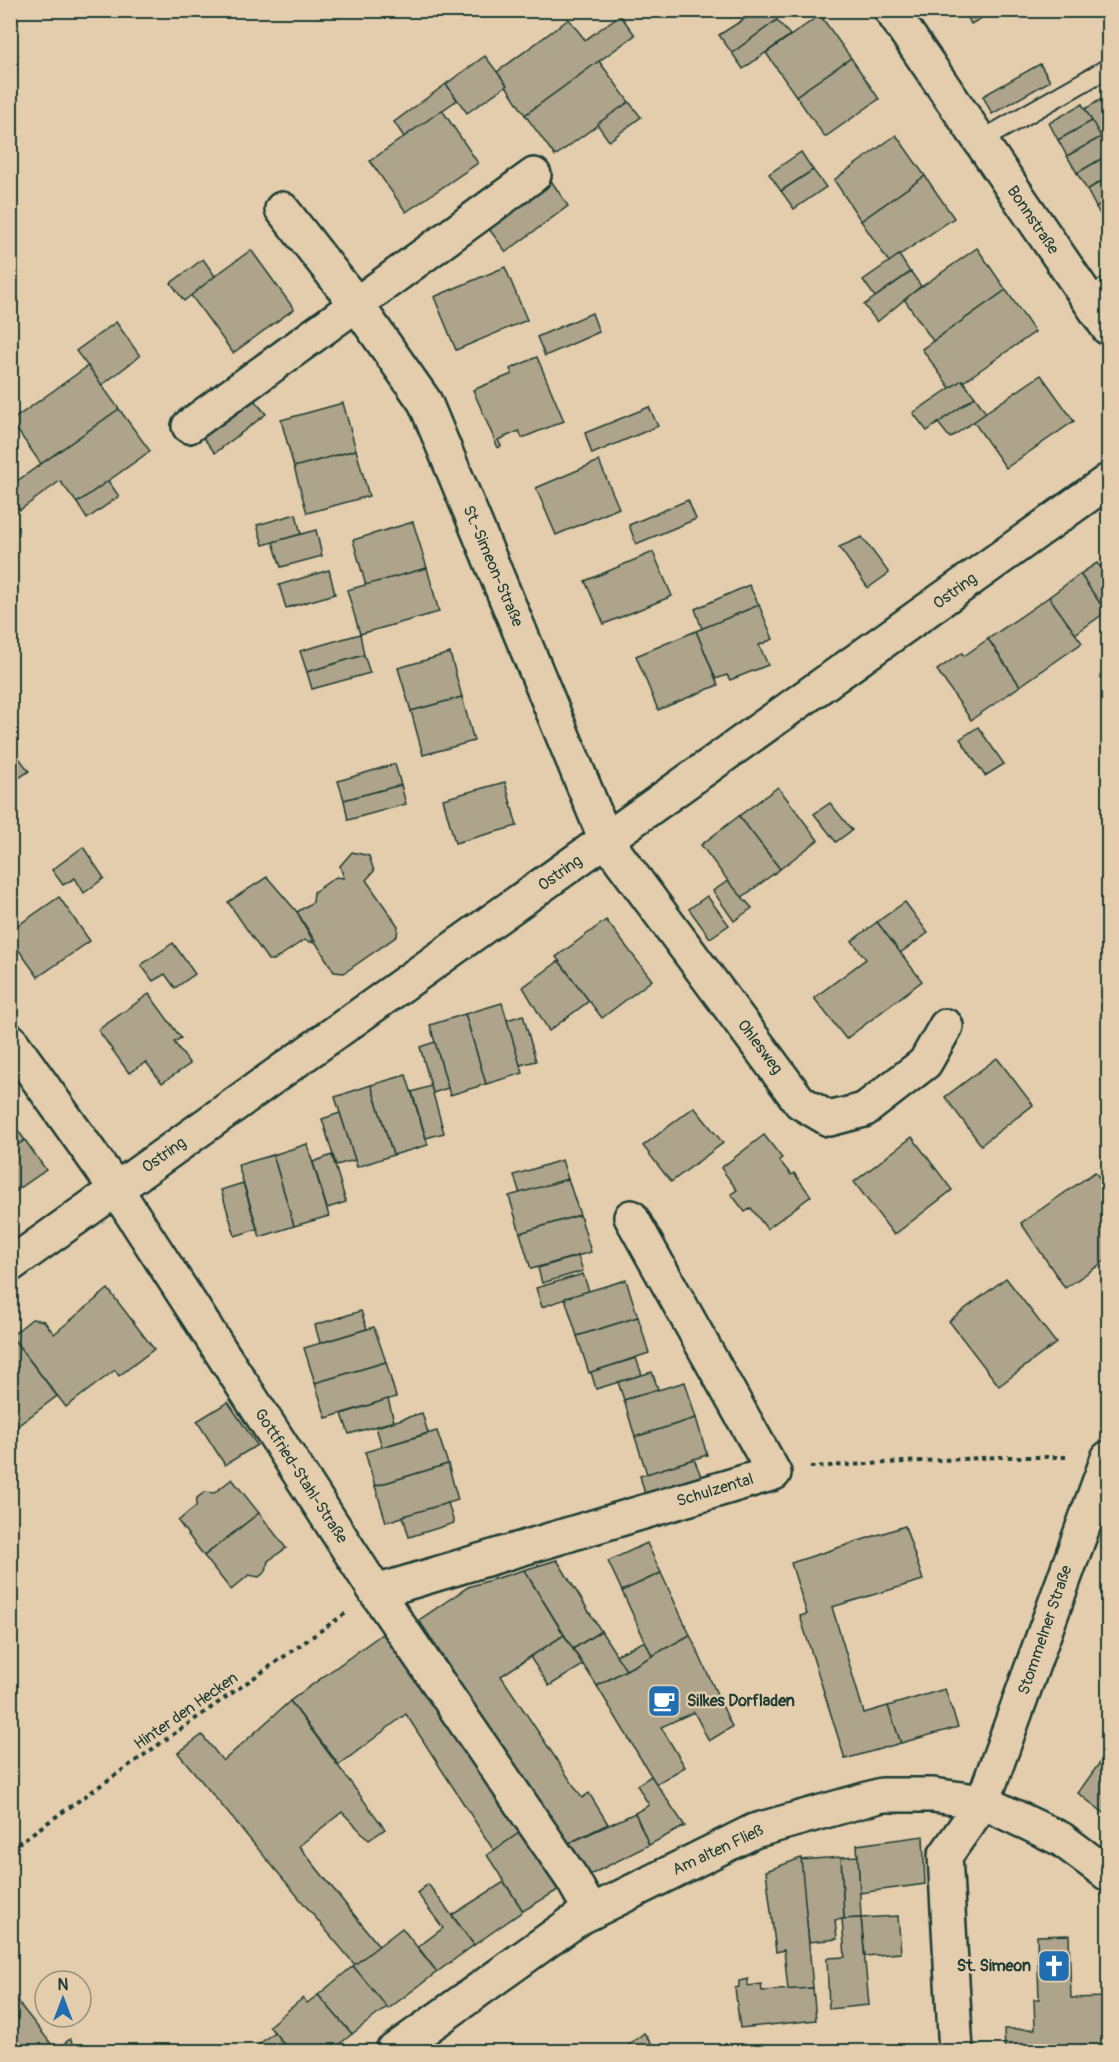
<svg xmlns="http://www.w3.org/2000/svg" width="1119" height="2062" font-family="Pangolin,sans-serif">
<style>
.building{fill:#aea48b;stroke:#1f3d34;stroke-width:1.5}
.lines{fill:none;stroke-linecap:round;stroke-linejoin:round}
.service-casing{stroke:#1f3d34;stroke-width:22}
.minor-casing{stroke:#1f3d34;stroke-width:38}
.secondary-casing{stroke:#1f3d34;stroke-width:38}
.path{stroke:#1f3d34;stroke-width:4;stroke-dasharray:4.5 4.5;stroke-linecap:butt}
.service{stroke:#e4cdad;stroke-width:18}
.minor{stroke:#e4cdad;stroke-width:33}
.secondary{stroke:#e4cdad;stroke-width:33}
.labels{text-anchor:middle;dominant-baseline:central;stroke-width:4.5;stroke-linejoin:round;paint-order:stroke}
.street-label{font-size:16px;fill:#1f3d34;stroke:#e4cdad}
.poi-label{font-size:16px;font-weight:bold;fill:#1f3d34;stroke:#e4cdad;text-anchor:start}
</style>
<rect width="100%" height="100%" fill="#e4cdad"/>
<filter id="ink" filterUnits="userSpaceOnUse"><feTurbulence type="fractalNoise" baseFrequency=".0167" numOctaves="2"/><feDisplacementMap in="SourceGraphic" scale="12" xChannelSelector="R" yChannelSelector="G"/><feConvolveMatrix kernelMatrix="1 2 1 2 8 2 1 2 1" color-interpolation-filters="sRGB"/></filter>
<g filter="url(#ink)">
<!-- building -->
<g class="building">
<path d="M737,10H758L743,20Z"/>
<path d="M758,10H771L777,20L732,53L719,35Z"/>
<path d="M964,10H996L971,24Z"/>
<path d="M620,15L635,35L525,115L497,72L569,19L585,40Z"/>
<path d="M820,15L851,58L796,96L766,53Z"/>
<path d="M777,20L790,35L743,69L732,53Z"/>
<path d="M485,56L507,85L467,113L446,84Z"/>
<path d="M851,58L879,99L825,137L796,96Z"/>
<path d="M599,61L629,102L555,156L525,115Z"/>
<path d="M1040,64L1050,81L992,114L983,96Z"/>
<path d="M446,84L457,100L404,137L394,122Z"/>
<path d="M1108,95V150L1085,109Z"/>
<path d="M629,102L641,117L609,141L597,124Z"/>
<path d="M1082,104L1092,121L1058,140L1049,123Z"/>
<path d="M442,110L478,163L406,212L370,161Z"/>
<path d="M1092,121L1101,137L1067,156L1058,140Z"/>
<path d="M896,135L925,176L861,221L834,180Z"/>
<path d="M1101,137L1108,155L1077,173L1067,156Z"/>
<path d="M801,152L813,170L781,191L769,174Z"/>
<path d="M1108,155V177L1087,190L1077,173Z"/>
<path d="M813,170L826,187L794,209L781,191Z"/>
<path d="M925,176L954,218L889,262L861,221Z"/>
<path d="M1108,177V199L1096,207L1087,190Z"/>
<path d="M552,182L568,206L506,252L489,229Z"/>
<path d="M1108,199V221L1105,223L1096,207Z"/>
<path d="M977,248L1006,290L933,341L904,299Z"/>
<path d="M251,250L294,309L233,353L190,294Z"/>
<path d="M899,255L910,272L875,297L863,280Z"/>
<path d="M203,259L215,276L184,301L171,283Z"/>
<path d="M505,267L527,320L456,350L434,297Z"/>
<path d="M911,272L921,286L877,322L864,305Z"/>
<path d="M1006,290L1035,332L963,382L962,380L950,388L922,349Z"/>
<path d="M592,313L599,332L545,356L537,337Z"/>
<path d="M116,322L140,356L102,385L76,351Z"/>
<path d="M537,357L564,421L522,438L519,431L498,440L501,446L498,448L473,390L512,374L510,369Z"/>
<path d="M88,366L119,409L41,464L11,421Z"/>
<path d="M1041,375L1074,421L1006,468L973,421Z"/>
<path d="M962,380L975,397L927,431L913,413Z"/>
<path d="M975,397L986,413L950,438L938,423Z"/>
<path d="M254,400L266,414L215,453L202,436Z"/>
<path d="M343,403L356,450L294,467L281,420Z"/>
<path d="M649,407L658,426L592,454L585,433Z"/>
<path d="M119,409L150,451L77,503L60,481L20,510L10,497V486Z"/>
<path d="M356,450L369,496L307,513L294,467Z"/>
<path d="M599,461L619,508L556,535L536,488Z"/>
<path d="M108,481L119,496L87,519L77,503Z"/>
<path d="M688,500L696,519L636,544L629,525Z"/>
<path d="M296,514L301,534L263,545L257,525Z"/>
<path d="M413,522L427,568L366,586L353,540Z"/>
<path d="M316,530L322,556L281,567L273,542Z"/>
<path d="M862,537L889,573L868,588L839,547Z"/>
<path d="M653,552L672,596L604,624L585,581Z"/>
<path d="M1097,563L1104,571L1101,574L1108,585V610L1106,612L1080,574Z"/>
<path d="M427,568L439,612L360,634L347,590Z"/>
<path d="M1108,568V585L1101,574Z"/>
<path d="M329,570L335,594L286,608L279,585Z"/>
<path d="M1080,574L1106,612L1075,634L1049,597Z"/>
<path d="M749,585L759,605L702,629L695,609Z"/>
<path d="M1049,597L1082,643L1020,686L988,639Z"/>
<path d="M759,605L773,639L759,645L768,665L730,680L727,675L716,679L696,631Z"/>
<path d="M696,631L718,685L658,710L636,656Z"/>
<path d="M360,634L364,655L307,672L300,651Z"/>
<path d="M988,639L1020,686L971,720L937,670L962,653L964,656Z"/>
<path d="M450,653L462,697L411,711L398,668Z"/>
<path d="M364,655L370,673L312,689L307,672Z"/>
<path d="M462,697L474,741L423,755L411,711Z"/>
<path d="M978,727L1004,764L985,776L960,739Z"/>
<path d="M10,746L29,771L10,784Z"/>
<path d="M395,764L401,785L344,800L338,781Z"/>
<path d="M505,782L517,826L455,843L443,799Z"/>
<path d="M401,785L406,804L348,820L344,800Z"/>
<path d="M778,787L818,840L780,869L739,816Z"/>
<path d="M830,803L852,830L836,842L814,814Z"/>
<path d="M739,816L780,869L741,898L701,845Z"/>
<path d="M83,847L104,878L84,893L75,878L63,885L52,870Z"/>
<path d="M352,852L369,856L374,871L366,880L398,926L397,936L344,973L334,972L297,912L313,902L314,892L336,877L344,878L340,866Z"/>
<path d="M267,877L297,912L314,943L304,940L274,960H268L228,902Z"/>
<path d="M728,881L752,908L734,921L713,891Z"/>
<path d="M707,896L729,925L710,938L689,909Z"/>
<path d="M59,897L90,941L38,977L10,938V931Z"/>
<path d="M905,902L928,933L900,953L877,922Z"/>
<path d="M606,920L652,980L602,1018L556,957Z"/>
<path d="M877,922L922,981L846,1039L814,998L866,959L852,941Z"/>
<path d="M173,943L195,974L175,988L165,974L153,981L141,965Z"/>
<path d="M559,961L589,1001L549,1031L523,987Z"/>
<path d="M149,994L181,1038L174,1042L190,1064L162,1083L146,1062L129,1073L98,1030Z"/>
<path d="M502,1003L523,1073L486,1084L465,1014Z"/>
<path d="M465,1014L486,1084L450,1095L430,1025Z"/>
<path d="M523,1015L536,1061L520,1065L507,1020Z"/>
<path d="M435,1042L448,1088L433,1093L420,1047Z"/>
<path d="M997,1058L1033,1105L981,1145L945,1097Z"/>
<path d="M406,1075L428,1145L393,1155L371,1085Z"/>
<path d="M371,1085L393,1155L357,1167L335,1097Z"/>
<path d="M431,1086L444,1133L426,1138L412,1092Z"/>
<path d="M694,1107L723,1143L671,1182L643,1146Z"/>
<path d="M340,1113L355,1160L336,1165L322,1119Z"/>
<path d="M10,1120L25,1140L10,1150Z"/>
<path d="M764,1135L782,1158L779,1160L791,1175L794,1173L811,1196L767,1229L751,1208L745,1212L731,1194L737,1190L721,1168Z"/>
<path d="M912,1137L952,1190L894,1235L854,1182Z"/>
<path d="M25,1140L46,1170L10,1195V1150Z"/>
<path d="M307,1144L329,1216L294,1226L273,1155Z"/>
<path d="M273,1155L294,1226L260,1237L238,1165Z"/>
<path d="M332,1155L346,1202L327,1208L313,1162Z"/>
<path d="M562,1160L568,1179L520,1194L514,1175Z"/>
<path d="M1095,1172L1108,1189V1259L1065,1288L1021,1223Z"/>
<path d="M568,1179L580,1215L520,1233L509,1196Z"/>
<path d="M243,1183L257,1229L235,1236L221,1190Z"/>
<path d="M580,1215L591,1252L531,1269L520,1233Z"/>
<path d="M578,1256L583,1271L542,1283L538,1268Z"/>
<path d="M583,1274L589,1291L542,1307L536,1288Z"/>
<path d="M1006,1278L1056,1343L999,1386L949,1321Z"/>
<path d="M626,1280L638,1317L577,1336L565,1298Z"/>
<path d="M108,1289L154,1349L119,1376L115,1370L66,1407L11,1336L32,1319L44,1321L54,1334Z"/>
<path d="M361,1311L367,1329L320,1343L315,1325Z"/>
<path d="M638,1317L649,1353L589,1373L577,1336Z"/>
<path d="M374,1327L386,1362L315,1383L304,1348Z"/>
<path d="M11,1336L57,1396L16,1427L10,1420Z"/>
<path d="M636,1358L642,1375L596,1389L591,1372Z"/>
<path d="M386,1362L396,1397L326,1418L315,1383Z"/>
<path d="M652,1372L658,1389L624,1400L618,1382Z"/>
<path d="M685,1382L696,1418L635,1437L624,1400Z"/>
<path d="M388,1399L394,1421L349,1434L342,1414Z"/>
<path d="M228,1402L257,1445L225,1465L197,1421Z"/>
<path d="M422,1413L428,1433L382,1447L376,1427Z"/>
<path d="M696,1418L707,1455L647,1474L635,1437Z"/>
<path d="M437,1431L448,1464L375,1486L365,1452Z"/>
<path d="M694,1459L701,1476L645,1494L640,1476Z"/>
<path d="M448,1464L458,1500L386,1522L375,1486Z"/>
<path d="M232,1479L259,1513L204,1556L178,1521L196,1506L197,1498L205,1492L214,1493Z"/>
<path d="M448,1503L454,1523L409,1537L403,1516Z"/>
<path d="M259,1513L286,1548L268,1561L266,1571L259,1577L249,1575L231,1590L204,1556Z"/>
<path d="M905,1526L923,1580L832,1607L864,1713L888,1706L901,1743L845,1759L800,1616L807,1614L791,1563Z"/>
<path d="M647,1543L661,1573L622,1591L608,1561Z"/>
<path d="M557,1560L601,1631L573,1649L524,1570Z"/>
<path d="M524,1570L564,1635L501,1676L582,1798L589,1793L608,1824L565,1845L419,1620L468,1587Z"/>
<path d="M661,1573L690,1635L652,1656L622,1591Z"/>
<path d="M386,1631L525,1829L494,1851L406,1714L339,1765L290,1701Z"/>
<path d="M601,1631L626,1670L597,1686L573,1649Z"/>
<path d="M564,1635L583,1665L549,1686L530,1657Z"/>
<path d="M690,1635L732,1727L709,1741L694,1712L661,1727L685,1767L656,1784L597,1686Z"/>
<path d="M645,1641L652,1656L626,1670L616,1655Z"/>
<path d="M945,1689L958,1727L901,1743L888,1706Z"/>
<path d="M290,1701L385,1829L369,1840L342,1812L299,1846L379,1946L355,1965L178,1753L202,1735L223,1761Z"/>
<path d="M1108,1719V1743L1100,1737Z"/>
<path d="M1108,1751V1816L1078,1793Z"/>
<path d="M651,1776L685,1826L649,1845L635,1813L649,1805L637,1785Z"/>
<path d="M635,1813L649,1845L586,1877L565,1845Z"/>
<path d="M525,1829L563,1887L523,1911L487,1855Z"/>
<path d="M923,1836L925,1884L860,1893L857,1845Z"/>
<path d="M858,1856L861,1918L844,1919L841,1857Z"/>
<path d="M841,1857L844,1919L835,1920L837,1939L809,1942L800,1860Z"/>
<path d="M801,1858L813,1988L788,1990L784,1950L776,1952L766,1871Z"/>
<path d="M504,1882L523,1911L474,1945L452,1915Z"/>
<path d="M428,1884L474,1945L437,1972L418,1947L443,1928L417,1893Z"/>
<path d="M898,1916L901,1953L865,1956L861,1918Z"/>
<path d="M861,1918L869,2005L829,2009L827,1958L845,1957L842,1919Z"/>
<path d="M402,1928L437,1972L388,2009L353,1966Z"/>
<path d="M1069,1935L1071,1998L1108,1997V2052H1005L1004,2029H1035L1034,1999H1039L1037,1936Z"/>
<path d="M353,1966L387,2007L352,2034L318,1995Z"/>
<path d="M748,1979V1986L761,1984L762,1991L813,1988L816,2020L740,2028L735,1988L739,1987V1981Z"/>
<path d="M10,1992L56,2050L70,2039L77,2052H10Z"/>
<path d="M318,1995L352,2034L330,2052H290L269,2026L303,1998L307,2003Z"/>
<path d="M274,2032L290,2052H250Z"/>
<path d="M644,2033L658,2052H619Z"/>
</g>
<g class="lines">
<defs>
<g id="service">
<path d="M980,141L1108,68"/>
<path d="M1087,298L1108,286"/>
</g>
<g id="minor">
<path d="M891,10L1108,328"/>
<path d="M282,209L357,305L425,402L606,840L800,1102L829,1119L864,1110L925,1063L946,1026"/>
<path d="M189,426L534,175"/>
<path d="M10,1040L116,1189L376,1592L573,1880L591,1912"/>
<path d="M10,1265L1108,481"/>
<path d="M376,1592L774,1473L631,1217"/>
<path d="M956,2052L945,1856L983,1802"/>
</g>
<g id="secondary">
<path d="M983,1802L1108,1458"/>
<path d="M392,2052L579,1918L754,1831L882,1795H933L983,1802L1061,1839L1108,1874"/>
</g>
</defs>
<!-- service casing -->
<use href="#service" class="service-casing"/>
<!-- minor casing -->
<use href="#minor" class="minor-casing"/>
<!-- secondary casing -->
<use href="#secondary" class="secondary-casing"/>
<!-- path -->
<g class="path">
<path d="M810,1467L999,1457H1066"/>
<path d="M10,1849L346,1613"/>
</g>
<!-- service -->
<use href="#service" class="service"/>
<!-- minor -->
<use href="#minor" class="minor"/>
<!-- secondary -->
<use href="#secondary" class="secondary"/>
</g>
</g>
<!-- icons -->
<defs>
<symbol id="cafe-square" viewBox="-11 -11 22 22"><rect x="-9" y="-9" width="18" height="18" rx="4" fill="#1f6fb2" stroke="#e4cdad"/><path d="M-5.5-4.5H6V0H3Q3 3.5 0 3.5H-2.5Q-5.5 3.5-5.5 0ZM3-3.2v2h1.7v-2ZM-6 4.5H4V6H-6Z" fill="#fff"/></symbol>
<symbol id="church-square" viewBox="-11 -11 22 22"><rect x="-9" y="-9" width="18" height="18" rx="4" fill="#1f6fb2" stroke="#e4cdad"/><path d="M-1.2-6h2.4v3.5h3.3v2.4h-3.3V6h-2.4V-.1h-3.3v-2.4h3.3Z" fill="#fff"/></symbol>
</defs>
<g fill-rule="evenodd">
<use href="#cafe-square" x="645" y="1682" width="38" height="38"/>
<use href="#church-square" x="1035" y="1947" width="38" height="38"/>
</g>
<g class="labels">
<!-- street labels -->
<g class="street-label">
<text transform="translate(1033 220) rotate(56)">Bonnstraße</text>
<text transform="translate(493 566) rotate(67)">St.-Simeon-Straße</text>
<text transform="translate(955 591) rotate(-36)">Ostring</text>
<text transform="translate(560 873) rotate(-35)">Ostring</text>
<text transform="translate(760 1047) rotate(53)">Ohlesweg</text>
<text transform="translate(164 1155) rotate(-35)">Ostring</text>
<text transform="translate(301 1476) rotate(57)">Gottfried-Stahl-Straße</text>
<text transform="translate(715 1490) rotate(-17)">Schulzental</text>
<text transform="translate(1045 1630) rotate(-71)">Stommelner Straße</text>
<text transform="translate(186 1711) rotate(-35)">Hinter den Hecken</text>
<text transform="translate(718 1850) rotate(-25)">Am alten Fließ</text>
</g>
<!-- poi labels -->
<g class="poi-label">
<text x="687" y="1701">Silkes Dorfladen</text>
<text x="1031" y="1966" text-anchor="end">St. Simeon</text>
</g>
</g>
<!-- margin -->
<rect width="1119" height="2062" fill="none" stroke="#e4cdad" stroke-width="36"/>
<rect x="18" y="18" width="1083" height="2026" fill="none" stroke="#1f3d34" stroke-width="2" filter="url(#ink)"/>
<!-- north arrow -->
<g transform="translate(63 1999)"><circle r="28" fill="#e4cdad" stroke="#95937d" stroke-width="1.5"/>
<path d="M0-4.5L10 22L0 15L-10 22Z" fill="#1f6fb2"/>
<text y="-9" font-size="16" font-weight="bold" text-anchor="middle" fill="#1f3d34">N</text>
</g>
</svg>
